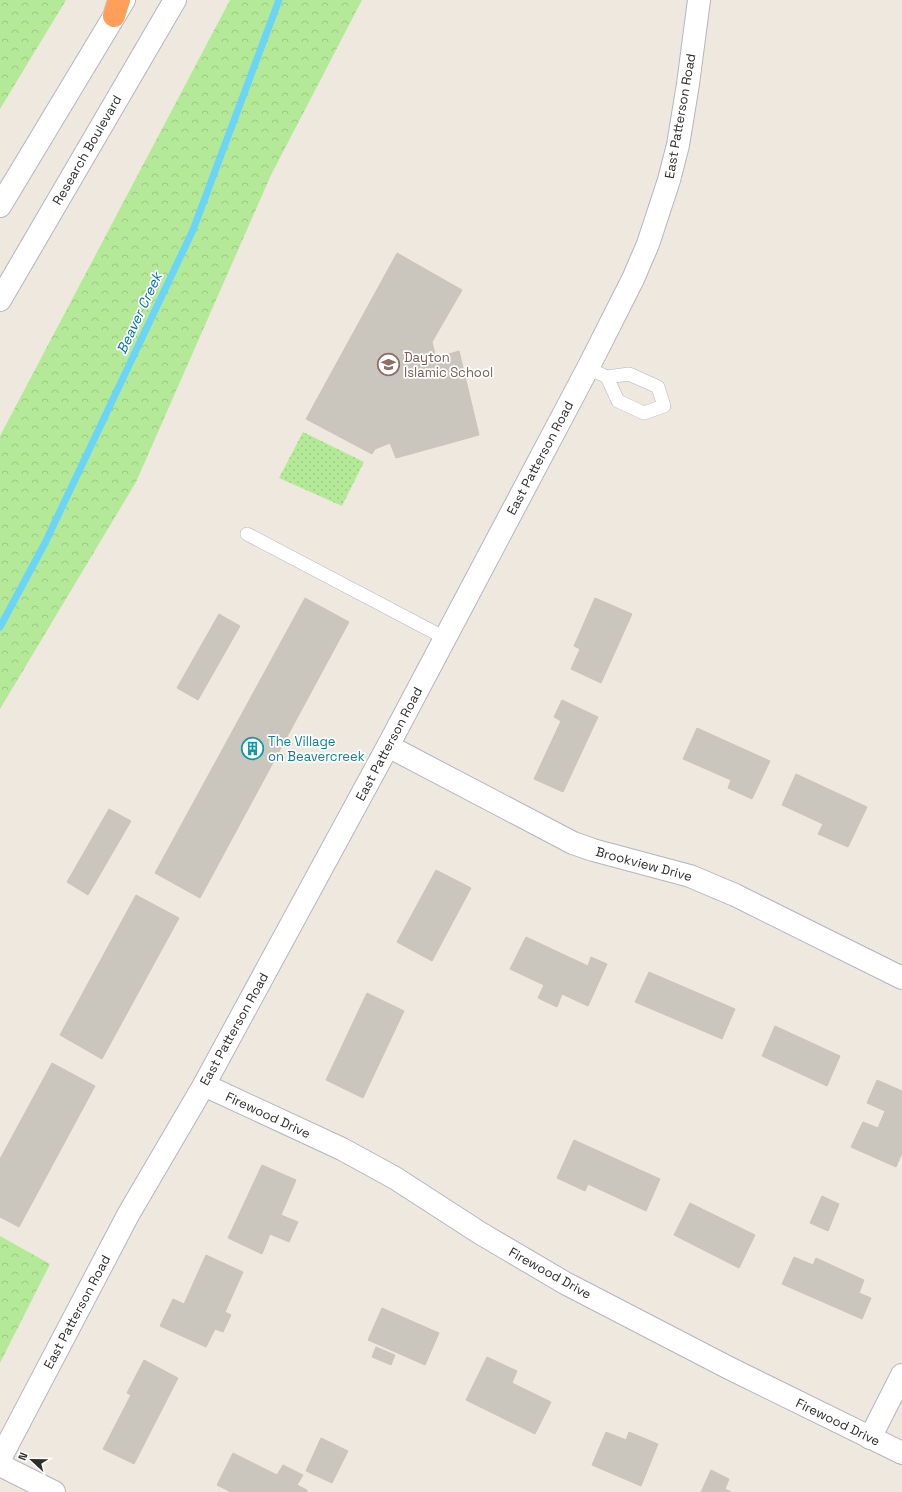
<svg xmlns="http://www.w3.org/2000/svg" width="902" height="1492" font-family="'Space Grotesk',sans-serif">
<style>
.forest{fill:url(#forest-crowns)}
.park{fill:url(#park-dots)}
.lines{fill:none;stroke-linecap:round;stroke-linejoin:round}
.stream{stroke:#6ad5f9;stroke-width:7}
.building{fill:#cbc6bd;stroke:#cbc4b7}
.service-casing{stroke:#b2b5c1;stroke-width:14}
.minor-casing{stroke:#b2b5c1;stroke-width:24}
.tertiary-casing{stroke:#b2b5c1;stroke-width:24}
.secondary-casing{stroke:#b2b5c1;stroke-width:24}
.motorway-casing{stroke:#c8c8c8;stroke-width:24}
.service{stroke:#fff;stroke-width:13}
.minor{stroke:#fff;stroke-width:22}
.tertiary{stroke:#fff;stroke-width:22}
.secondary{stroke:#fff;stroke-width:22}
.motorway{stroke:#ff9f5a;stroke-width:22}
.labels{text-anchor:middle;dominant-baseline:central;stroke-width:3.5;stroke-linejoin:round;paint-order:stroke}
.street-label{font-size:13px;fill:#2d2d2d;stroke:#fff}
.education-label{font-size:13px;fill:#785e54;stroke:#fff;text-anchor:start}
.culture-label{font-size:13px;fill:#0d838f;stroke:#fff;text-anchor:start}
.water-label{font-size:14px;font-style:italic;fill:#0273ab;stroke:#fff}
</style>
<defs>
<pattern id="forest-crowns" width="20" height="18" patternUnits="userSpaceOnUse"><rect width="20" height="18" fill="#b4ea97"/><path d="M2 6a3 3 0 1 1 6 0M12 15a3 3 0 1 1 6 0" fill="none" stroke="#9bc982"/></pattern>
<pattern id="park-dots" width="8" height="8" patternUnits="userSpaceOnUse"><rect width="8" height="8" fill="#b4ea97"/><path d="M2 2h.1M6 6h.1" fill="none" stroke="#9bc982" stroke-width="1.8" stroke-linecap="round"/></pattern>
</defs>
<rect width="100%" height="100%" fill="#efe8de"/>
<!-- forest -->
<g class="forest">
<path d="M0,0H66L0,109Z"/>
<path d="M230,0H362L271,175L136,482L0,709V436Z"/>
<path d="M0,1236L50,1264L0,1363Z"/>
</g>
<!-- park -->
<path class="park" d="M303,432L364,462L342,506L279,478Z"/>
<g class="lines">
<!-- stream -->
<path class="stream" d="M0,627L45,543L193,230L279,0"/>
</g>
<!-- building -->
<g class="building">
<path d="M397,253L462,290L432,342L436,358L459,351L479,435L396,458L390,443L375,449L372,454L306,419Z"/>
<path d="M305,598L349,622L200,898L155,873Z"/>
<path d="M595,598L632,614L601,683L571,669L580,649L574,646Z"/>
<path d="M219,614L240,626L198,700L177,688Z"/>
<path d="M562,700L598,717L563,792L534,779L561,721L554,717Z"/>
<path d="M697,728L770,761L752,799L728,788L731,780L683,759Z"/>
<path d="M796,774L867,807L848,847L818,834L823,824L782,805Z"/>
<path d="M109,809L131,821L88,895L67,882Z"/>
<path d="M436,870L471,888L432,961L397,942Z"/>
<path d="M136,895L179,918L102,1059L60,1035Z"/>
<path d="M526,937L588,966L591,957L607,964L588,1006L562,994L557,1007L538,998L544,985L510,969Z"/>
<path d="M649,972L735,1009L722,1039L635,1002Z"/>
<path d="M367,993L404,1011L363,1098L326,1080Z"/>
<path d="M775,1026L840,1056L827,1086L762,1056Z"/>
<path d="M52,1063L95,1086L19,1227L0,1217V1159Z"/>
<path d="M877,1080L902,1091V1153L896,1167L851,1147L863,1122L878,1128L885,1111L867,1103Z"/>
<path d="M574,1140L660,1179L646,1211L588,1184L585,1191L557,1178Z"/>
<path d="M262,1165L296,1180L281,1215L298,1222L289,1242L270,1234L262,1254L228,1238Z"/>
<path d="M822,1196L839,1204L828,1231L810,1223Z"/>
<path d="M690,1203L755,1235L739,1268L674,1235Z"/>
<path d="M206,1255L243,1272L225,1312L231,1315L223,1332L215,1329L206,1347L160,1326L173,1299L184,1304Z"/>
<path d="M794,1257L813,1265L816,1258L864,1280L859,1293L871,1298L862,1319L782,1284Z"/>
<path d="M382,1308L439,1333L425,1365L368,1340Z"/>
<path d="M376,1347L395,1355L391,1365L372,1357Z"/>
<path d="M487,1357L517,1371L512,1383L551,1402L535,1434L466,1400Z"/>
<path d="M144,1360L178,1378L134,1464L103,1449L131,1395L127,1393Z"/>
<path d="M606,1432L626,1440L629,1432L658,1444L641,1486L592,1465Z"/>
<path d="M321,1438L348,1451L332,1483L306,1471Z"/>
<path d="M233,1453L277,1475L283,1465L303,1475L297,1485L307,1490V1492H231L217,1485Z"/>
<path d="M711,1470L729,1479L725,1489L731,1492H701Z"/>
</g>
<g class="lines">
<defs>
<g id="service">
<path d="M588,368L607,377L629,374L658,387L664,406L644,413L618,401L607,377"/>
<path d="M247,534L445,638"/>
</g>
<g id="minor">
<path d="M388,746L573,843L593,850L690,876L735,895L902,978"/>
<path d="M204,1085L342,1149L395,1178L480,1233L565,1283L729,1368L902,1453"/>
<path d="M870,1438L902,1375"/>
<path d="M0,1465L54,1492"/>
</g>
<path id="tertiary" d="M0,1459L128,1215L204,1085L388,746L588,368L633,279L648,244L669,180L678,145L688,84L699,0"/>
<g id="secondary">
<path d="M0,206L124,0"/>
<path d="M0,300L175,0"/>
</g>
<path id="motorway" d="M114,16L119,0"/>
</defs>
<!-- service casing -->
<use href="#service" class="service-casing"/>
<!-- minor casing -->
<use href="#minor" class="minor-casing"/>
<!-- tertiary casing -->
<use href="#tertiary" class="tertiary-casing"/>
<!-- secondary casing -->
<use href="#secondary" class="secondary-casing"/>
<!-- motorway casing -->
<use href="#motorway" class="motorway-casing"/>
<!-- service -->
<use href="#service" class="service"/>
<!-- minor -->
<use href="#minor" class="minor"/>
<!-- tertiary -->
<use href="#tertiary" class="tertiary"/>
<!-- secondary -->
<use href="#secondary" class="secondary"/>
<!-- motorway -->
<use href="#motorway" class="motorway"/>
</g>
<!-- icons -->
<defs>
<symbol id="school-ring" viewBox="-11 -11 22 22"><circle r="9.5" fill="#fff" stroke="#8d6e63" stroke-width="1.5"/><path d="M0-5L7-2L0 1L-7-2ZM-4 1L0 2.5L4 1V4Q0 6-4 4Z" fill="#8d6e63"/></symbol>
<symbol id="building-ring" viewBox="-11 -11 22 22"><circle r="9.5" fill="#fff" stroke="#0f9aa8" stroke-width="1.5"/><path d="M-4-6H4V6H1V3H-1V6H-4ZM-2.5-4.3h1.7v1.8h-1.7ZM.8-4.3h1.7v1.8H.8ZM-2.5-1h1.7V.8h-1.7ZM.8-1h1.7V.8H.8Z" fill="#0f9aa8"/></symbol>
</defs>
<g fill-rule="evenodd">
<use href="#school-ring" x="376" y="352" width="25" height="25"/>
<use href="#building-ring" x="240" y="736" width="25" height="25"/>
</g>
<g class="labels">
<!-- street labels -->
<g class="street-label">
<text transform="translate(680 116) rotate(-80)">East Patterson Road</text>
<text transform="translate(87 150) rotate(-60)">Research Boulevard</text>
<text transform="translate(540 458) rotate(-62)">East Patterson Road</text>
<text transform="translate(389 744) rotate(-62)">East Patterson Road</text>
<text transform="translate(644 864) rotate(15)">Brookview Drive</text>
<text transform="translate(234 1029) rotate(-61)">East Patterson Road</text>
<text transform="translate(268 1115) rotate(25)">Firewood Drive</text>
<text transform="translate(550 1273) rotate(29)">Firewood Drive</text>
<text transform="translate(77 1312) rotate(-62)">East Patterson Road</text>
<text transform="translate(838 1422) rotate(26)">Firewood Drive</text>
</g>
<!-- education labels -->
<g class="education-label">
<text x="404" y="357">Dayton<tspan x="404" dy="15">Islamic School</tspan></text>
</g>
<!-- culture labels -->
<g class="culture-label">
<text x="268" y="741">The Village<tspan x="268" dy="15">on Beavercreek</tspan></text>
</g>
<!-- water labels -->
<g class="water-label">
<text transform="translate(139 313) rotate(-65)">Beaver Creek</text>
</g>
</g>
<!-- north arrow -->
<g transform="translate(32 1460) rotate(292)" stroke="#ffffff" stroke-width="3" paint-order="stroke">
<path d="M0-3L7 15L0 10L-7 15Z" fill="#2d2d2d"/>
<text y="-6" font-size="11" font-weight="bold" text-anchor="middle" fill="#2d2d2d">N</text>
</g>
</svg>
